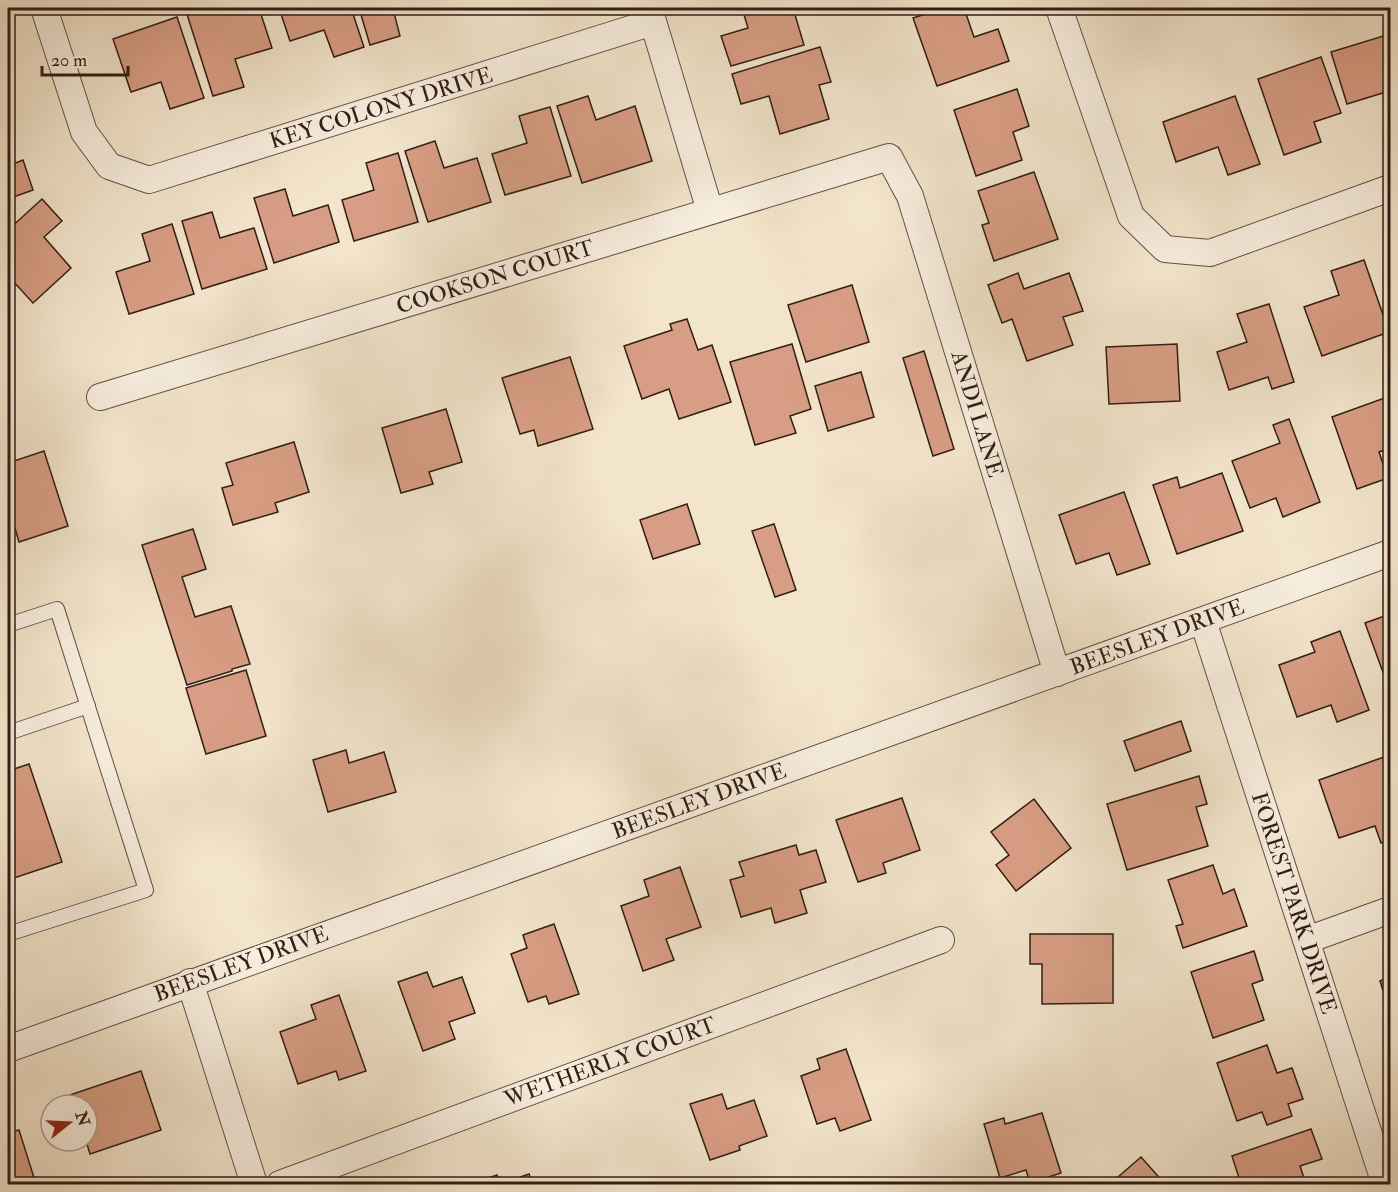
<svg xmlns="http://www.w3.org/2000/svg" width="1398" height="1192" font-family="'IM FELL Double Pica',serif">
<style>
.building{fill:#d89e85;stroke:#311d15;stroke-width:1.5}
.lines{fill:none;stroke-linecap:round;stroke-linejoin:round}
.service-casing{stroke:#624f43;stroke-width:16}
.minor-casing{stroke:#624f43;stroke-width:28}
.service{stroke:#f7eede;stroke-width:14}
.minor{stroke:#f7eede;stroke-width:26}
.labels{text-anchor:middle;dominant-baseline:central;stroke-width:5;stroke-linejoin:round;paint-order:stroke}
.street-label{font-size:22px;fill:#311d15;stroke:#f7eede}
</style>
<rect width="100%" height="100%" fill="#f3e5cc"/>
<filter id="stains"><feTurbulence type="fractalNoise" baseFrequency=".00333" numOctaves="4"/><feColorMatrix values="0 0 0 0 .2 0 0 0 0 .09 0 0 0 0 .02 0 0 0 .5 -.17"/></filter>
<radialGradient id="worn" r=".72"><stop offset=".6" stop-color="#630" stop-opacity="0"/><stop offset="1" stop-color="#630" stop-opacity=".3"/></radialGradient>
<!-- building -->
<g class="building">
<path d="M185,8H259L272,48L235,59L244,87L213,96Z"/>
<path d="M279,8H351L364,47L334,57L324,30L290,41Z"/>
<path d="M359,8H397L393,9L400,36L370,45Z"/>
<path d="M742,8H793L804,45L731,66L721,36L748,28Z"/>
<path d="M944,8H964L974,37L998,29L1009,61L937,86L913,18Z"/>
<path d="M177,17L204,98L170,109L161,82L131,92L113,39Z"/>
<path d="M1390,34V106L1386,92L1347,104L1331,52Z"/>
<path d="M820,47L831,82L819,85L829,119L780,134L769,96L741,104L732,74Z"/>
<path d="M1321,57L1341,113L1314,122L1321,142L1284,155L1258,79Z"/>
<path d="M1017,89L1029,126L1013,132L1022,160L976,176L954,110Z"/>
<path d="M588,96L596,120L635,106L652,161L582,183L557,106Z"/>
<path d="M1235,96L1260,164L1228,175L1218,147L1176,162L1163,122Z"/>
<path d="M550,107L571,176L505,195L492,154L527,143L519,116Z"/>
<path d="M435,141L444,168L477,158L491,202L428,222L405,151Z"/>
<path d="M398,153L418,222L354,241L342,200L374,190L366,163Z"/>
<path d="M23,160L33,190L8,199V166Z"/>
<path d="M1034,172L1058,239L994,261L982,225L989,223L978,191Z"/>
<path d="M285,189L293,216L328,205L339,242L274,263L254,198Z"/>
<path d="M42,199L62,221L44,237L71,268L33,303L12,280L8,284V230Z"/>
<path d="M212,212L220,238L254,228L267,269L202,289L182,221Z"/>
<path d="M172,224L194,294L129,314L116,272L150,261L142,234Z"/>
<path d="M1364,260L1389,332L1322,356L1304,307L1339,295L1331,271Z"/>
<path d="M1018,273L1024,289L1069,273L1083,311L1063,317L1073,345L1027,361L1012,319L1002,323L988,285Z"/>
<path d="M852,285L869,342L806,362L788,305Z"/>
<path d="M1269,304L1294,382L1272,389L1268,377L1229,390L1217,352L1247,342L1237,314Z"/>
<path d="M687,319L698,350L712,345L731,402L679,419L669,389L642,399L624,346L672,330L670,324Z"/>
<path d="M792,344L811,409L790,416L796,433L755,445L730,362Z"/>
<path d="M1177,344L1180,401L1109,404L1106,347Z"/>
<path d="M924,351L954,449L933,456L903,358Z"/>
<path d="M570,357L593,429L538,446L534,430L520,434L502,378Z"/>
<path d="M861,372L874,417L828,431L815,386Z"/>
<path d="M1390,396V448L1379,452L1388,478L1357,489L1332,417Z"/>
<path d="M446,409L462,462L429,472L433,484L401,493L382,428Z"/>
<path d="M1289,419L1320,502L1283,517L1276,498L1250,508L1232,461L1280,443L1273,425Z"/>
<path d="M294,442L309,492L275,503L278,512L233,525L222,488L233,485L226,463Z"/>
<path d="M44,451L68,526L19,542L8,504V463Z"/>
<path d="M1222,473L1243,531L1177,554L1153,485L1177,477L1180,488Z"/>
<path d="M1124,492L1150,564L1117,575L1109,553L1076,564L1059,515Z"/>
<path d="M687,504L700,544L653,559L640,520Z"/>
<path d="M774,524L796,590L775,597L752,531Z"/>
<path d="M193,529L206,569L182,577L195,617L231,606L250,664L232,669V671L187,685L142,545Z"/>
<path d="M1390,614V673L1384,675L1365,623Z"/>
<path d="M1340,631L1369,710L1337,722L1331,705L1297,717L1279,665L1315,652L1311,642Z"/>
<path d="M246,670L266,736L206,754L186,688Z"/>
<path d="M1181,721L1191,751L1135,771L1124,741Z"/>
<path d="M346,750L349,763L384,752L396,792L328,812L313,760Z"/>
<path d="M1384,757L1390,774V840L1381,843L1375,826L1339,838L1319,780Z"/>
<path d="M29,764L62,862L8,880V771Z"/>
<path d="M1199,776L1207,804L1196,807L1208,846L1127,870L1107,804Z"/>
<path d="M902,798L920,850L883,863L886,873L858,882L836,820Z"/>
<path d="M1034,799L1071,848L1016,891L996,865L1009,855L991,832Z"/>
<path d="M796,845L799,855L816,850L826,882L800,890L807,913L775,923L771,908L741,917L730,880L744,876L739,862Z"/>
<path d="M1213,865L1223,894L1234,889L1247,926L1183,948L1176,926L1183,924L1168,880Z"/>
<path d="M680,867L701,927L666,939L674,960L643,971L621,906L649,896L644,880Z"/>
<path d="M554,924L579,994L549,1004L546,996L528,1002L511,954L527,948L523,935Z"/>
<path d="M1030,934H1113V1003L1042,1004V964H1030Z"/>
<path d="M1254,951L1263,980L1252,984L1264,1020L1213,1038L1191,972Z"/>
<path d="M427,972L433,987L462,977L475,1013L449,1022L455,1039L423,1051L398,982Z"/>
<path d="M1390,977V1013L1380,981Z"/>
<path d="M339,995L366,1071L339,1080L336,1071L298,1084L280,1032L316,1019L311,1005Z"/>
<path d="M1267,1045L1277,1073L1292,1068L1303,1099L1288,1104L1292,1116L1267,1125L1262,1112L1237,1121L1217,1063Z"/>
<path d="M846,1049L871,1120L840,1131L835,1118L817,1124L801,1076L820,1069L817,1059Z"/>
<path d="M141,1071L161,1130L90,1154L86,1141L87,1105H73L70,1095Z"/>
<path d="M722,1094L727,1109L754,1100L767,1136L739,1146L740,1150L710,1160L690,1104Z"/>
<path d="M1042,1113L1061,1173L1030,1183L1026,1170L1000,1178L984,1124L1004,1118L1005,1124Z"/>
<path d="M1311,1129L1322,1159L1300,1166L1306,1184H1241L1232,1156Z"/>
<path d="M19,1130L36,1184H8V1133Z"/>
<path d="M1141,1157L1165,1184H1110Z"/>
<path d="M529,1174L533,1184H471L497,1175L500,1184Z"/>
</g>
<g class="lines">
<defs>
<g id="service">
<path d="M8,625L57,609L146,890L8,934"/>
<path d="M8,733L88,706"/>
</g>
<g id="minor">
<path d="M44,8L84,132L109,166L149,180L653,22"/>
<path d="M649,8L710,211"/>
<path d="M1059,8L1131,216L1165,249L1210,253L1390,188"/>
<path d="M100,397L889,157L910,196L1057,673"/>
<path d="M1203,621L1385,1184"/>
<path d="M1307,940L1390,910"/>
<path d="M190,982L254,1184"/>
<path d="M8,1049L1390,553"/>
<path d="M280,1184L941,940"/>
</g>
</defs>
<!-- service casing -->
<use href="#service" class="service-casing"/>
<!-- minor casing -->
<use href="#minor" class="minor-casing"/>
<!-- service -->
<use href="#service" class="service"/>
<!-- minor -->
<use href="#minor" class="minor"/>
</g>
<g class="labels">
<!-- street labels -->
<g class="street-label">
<text transform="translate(381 108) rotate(-17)">KEY COLONY DRIVE</text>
<text transform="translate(495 277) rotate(-17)">COOKSON COURT</text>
<text transform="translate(977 414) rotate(73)">ANDI LANE</text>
<text transform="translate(1157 637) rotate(-20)">BEESLEY DRIVE</text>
<text transform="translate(699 801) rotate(-20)">BEESLEY DRIVE</text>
<text transform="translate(1294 903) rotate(72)">FOREST PARK DRIVE</text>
<text transform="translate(241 964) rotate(-20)">BEESLEY DRIVE</text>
<text transform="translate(610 1062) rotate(-20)">WETHERLY COURT</text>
</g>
</g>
<!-- margin -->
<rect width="1398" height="1192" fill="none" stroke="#f3e5cc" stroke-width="30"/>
<rect x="9" y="9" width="1380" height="1174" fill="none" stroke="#311d15" stroke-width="3"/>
<rect x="15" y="15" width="1368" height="1162" fill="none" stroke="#311d15" stroke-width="1.5"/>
<!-- north arrow -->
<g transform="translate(69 1123) rotate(72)"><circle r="28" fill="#f7eede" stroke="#a89a8e" stroke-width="1.5"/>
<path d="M0-4.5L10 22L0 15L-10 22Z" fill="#8f2418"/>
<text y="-9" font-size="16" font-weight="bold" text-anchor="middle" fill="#311d15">N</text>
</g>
<!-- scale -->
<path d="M42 66v9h86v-9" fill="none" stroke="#311d15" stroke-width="3"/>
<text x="51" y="66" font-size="18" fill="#311d15" stroke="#f7eede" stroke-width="4.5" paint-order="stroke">20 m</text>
<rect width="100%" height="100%" filter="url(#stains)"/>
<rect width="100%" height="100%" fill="url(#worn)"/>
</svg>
